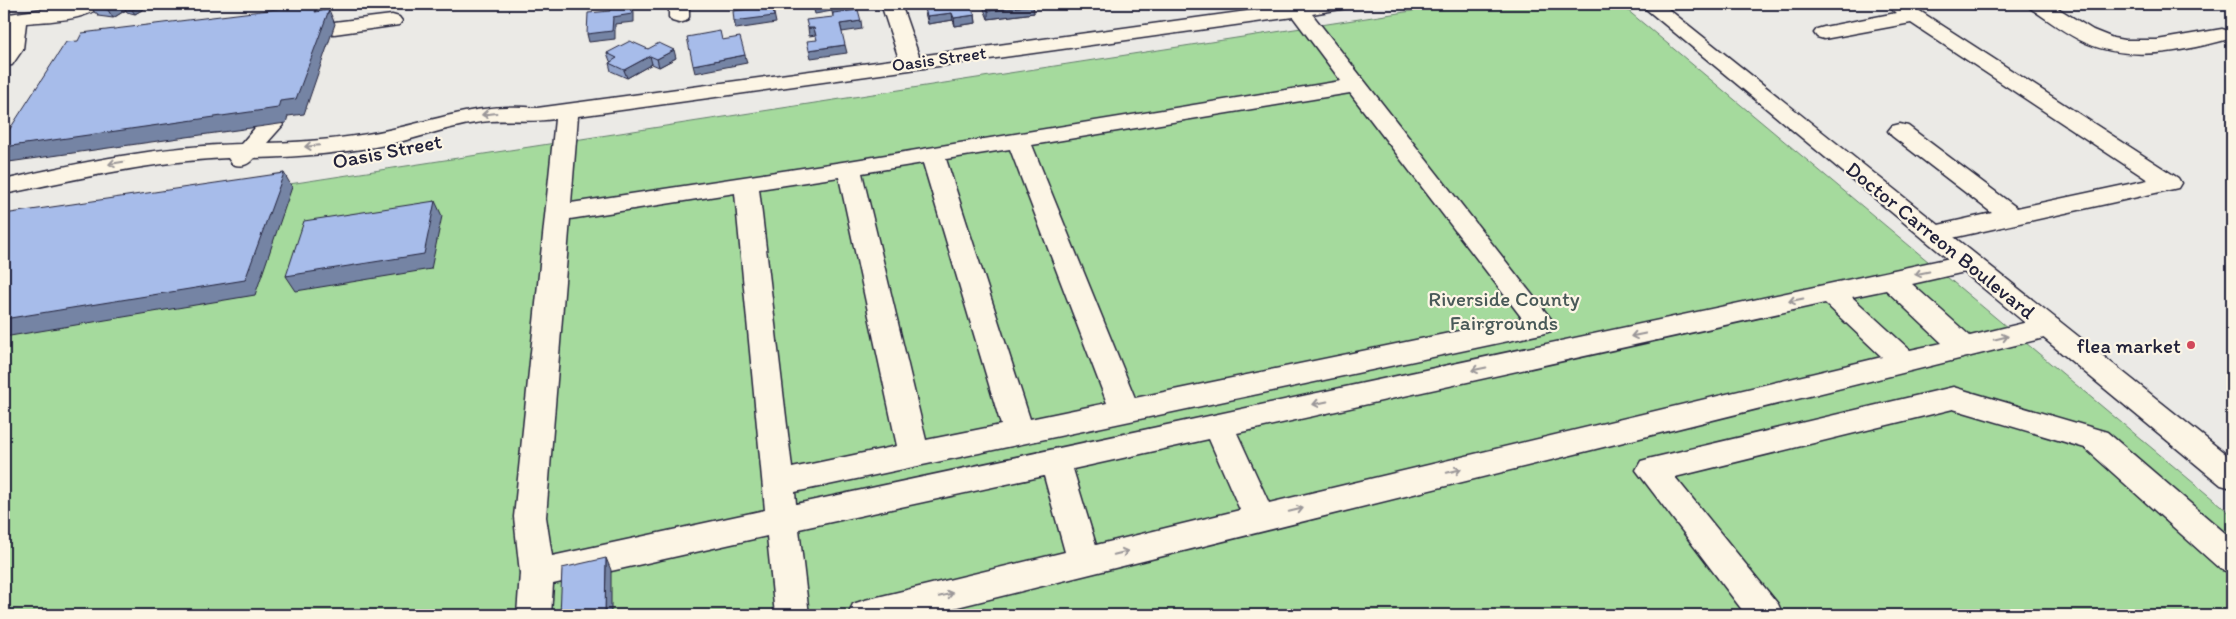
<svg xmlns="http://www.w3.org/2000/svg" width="2236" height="619" font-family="Itim,sans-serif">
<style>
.green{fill:#a5da9d;stroke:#647e6c}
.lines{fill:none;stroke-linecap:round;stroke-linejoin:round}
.minor-casing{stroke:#22223b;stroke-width:3}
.major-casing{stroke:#22223b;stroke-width:3}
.minor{fill:#fcf5e5;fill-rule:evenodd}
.major{fill:#fcf5e5;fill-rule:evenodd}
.wall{fill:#90a2c9;stroke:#22223b}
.shaded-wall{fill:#7584a4;stroke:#22223b}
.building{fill:#a7bcea;stroke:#22223b}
.oneway{stroke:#9a9698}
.poi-dot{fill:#d1495b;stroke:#fcf5e5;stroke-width:2}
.labels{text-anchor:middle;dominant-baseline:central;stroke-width:4.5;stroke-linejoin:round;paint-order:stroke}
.far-street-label{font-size:18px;fill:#22223b;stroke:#fcf5e5}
.street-label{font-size:21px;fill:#22223b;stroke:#fcf5e5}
.park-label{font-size:21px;fill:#495958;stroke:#fcf5e5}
.poi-label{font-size:21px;fill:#22223b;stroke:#fcf5e5;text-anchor:end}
</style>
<rect width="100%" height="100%" fill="#ebeae6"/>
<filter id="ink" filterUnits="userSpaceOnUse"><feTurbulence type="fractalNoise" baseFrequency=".02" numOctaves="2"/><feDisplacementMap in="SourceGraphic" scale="10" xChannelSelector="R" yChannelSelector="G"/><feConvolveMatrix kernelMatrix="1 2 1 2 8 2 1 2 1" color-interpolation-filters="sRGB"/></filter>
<g filter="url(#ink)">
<!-- green -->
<path class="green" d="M1457,4H1620L2232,515V615H4V228Z"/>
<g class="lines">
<defs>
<g id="minor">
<path d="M77,4H102C90,21 46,21 26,23L23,49L12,65L4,66C4,51 0,27 9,14Z"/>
<path d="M669,4H689V17L686,21L679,23L672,21L669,17Z"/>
<path d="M881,4H901L919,56L1298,4H1350L1347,8L1312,14L1555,324L1551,331L1541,334L795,492L796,504L1969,254L1978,257L1982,263L1978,269L1912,284L1970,336L2048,317L2058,320L2062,327L2058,334L2048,337L925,615H848L853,604L865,600L1065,552L1044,476L799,529L809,615H775L767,536L553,584L551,615H517L520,573L514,517L555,119C528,123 502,118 475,123C447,127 419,138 390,144C346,153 300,157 254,158C247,166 242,167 232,164L228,158C152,161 79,179 4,194V180C82,162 160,146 241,144C252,132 261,116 279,120L283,125L267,143C309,142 353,138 393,129C442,118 486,102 537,108L899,59ZM1293,17L1341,81L849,161L571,203L578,116ZM1350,93L1522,318L1135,398L1032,145ZM1010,149L1107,403L1030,419L946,159ZM923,163L1001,425L926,440L862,173ZM839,177L897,446L792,468L759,189ZM735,193L765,510L552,556L546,517L570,219ZM1886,290L1942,343L1910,350L1852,297ZM1825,303L1882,357L1269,503L1237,433ZM1209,439L1240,510L1096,545L1073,469Z"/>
<path d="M1886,4H1909L2178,178L2181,183L2178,188L2169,190L1934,242L1925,240L1921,234L1925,228L1992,213L1892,136L1888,131L1892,126L1900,124L1908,126L2017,208L2148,180L1911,23L1824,39L1817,37L1814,33L1817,29L1824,27L1896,13Z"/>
<path d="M2027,4H2051L2093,30L2113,38L2124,40H2157L2222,29L2229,31L2232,35L2229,39C2184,51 2131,63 2086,43C2066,34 2048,20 2030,8Z"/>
<path d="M392,15L399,17L402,21L399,25L334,34L327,32L324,28L327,24L334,22Z"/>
<path d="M1953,387L2107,432L2232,539V573L2220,569L2085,448L1953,409L1675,477L1778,604L1783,615H1746L1636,470L1641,461L1652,458Z"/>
</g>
<path id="major" d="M1640,4H1662L2232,459V488L2221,485Z"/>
</defs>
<!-- minor casing -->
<use href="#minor" class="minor-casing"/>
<!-- major casing -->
<use href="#major" class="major-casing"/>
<!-- minor -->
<use href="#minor" class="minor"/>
<!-- major -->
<use href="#major" class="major"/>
</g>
<!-- wall -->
<g class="wall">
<path d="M152,4L135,14L127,12L126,10L113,18L98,16L97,13H95L90,5Z"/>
<path d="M164,4H177L173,6Z"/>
<path d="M187,4H206L201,7L188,5Z"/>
<path d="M982,4H1033L1034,13L988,19Z"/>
<path d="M924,5L973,8H971L975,15L976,23L955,26L953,20L928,24L925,13Z"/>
<path d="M648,49L676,58L659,67L652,64L627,78L611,71L609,63L611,62L610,61L607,53Z"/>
</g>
<!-- shaded-wall -->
<g class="shaded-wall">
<path d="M119,4H136L125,8L126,10L113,18L108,10Z"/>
<path d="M143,4H152L135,14L132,10Z"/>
<path d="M199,4H206L201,7Z"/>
<path d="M318,4L325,18L315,12Z"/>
<path d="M601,4H614L601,5Z"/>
<path d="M772,4L776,23L736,29L734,21Z"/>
<path d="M830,4L832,11L815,14L813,6Z"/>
<path d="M967,4H972L973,8H967Z"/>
<path d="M1041,4H1070L1041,9Z"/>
<path d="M632,5L634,13V22L615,24V39L589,42L587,34L613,17Z"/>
<path d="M852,5L853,12L833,16L831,8Z"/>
<path d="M1033,5L1034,13L988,19V11Z"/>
<path d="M329,10L335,24L304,114L288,116L286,123L9,162L4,156V147L280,101Z"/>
<path d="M952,13L953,20L928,24L927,16Z"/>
<path d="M975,15L976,23L955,26L954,18Z"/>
<path d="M861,21L862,29L842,32L840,24Z"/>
<path d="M808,28H814L816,35L809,36Z"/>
<path d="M845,45L847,53L811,58L809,50Z"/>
<path d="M674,50L676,58L659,67L657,59Z"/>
<path d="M745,55L747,63L695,73L693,65Z"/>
<path d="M650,56L652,64L627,78L624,70Z"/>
<path d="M284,173L292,187L255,295L4,337V319Z"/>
<path d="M435,201L442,216L431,269L296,291L286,276Z"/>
<path d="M606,558L611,570V615H605Z"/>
</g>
<!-- building -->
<g class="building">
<path d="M93,4H119L108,10L94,8L96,6L90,5Z"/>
<path d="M133,4H143L132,10L125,8Z"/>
<path d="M318,4L315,12L329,10L296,99L280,101L278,108L4,147V138L66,42L78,41L82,33Z"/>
<path d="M745,4H772L774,16L734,21L733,11L750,9L746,8Z"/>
<path d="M813,4H829L813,6Z"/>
<path d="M830,4H852V5L831,8Z"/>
<path d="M935,4H968L975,15L954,18L952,13L927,16L924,5Z"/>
<path d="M984,4H1033V5L988,11Z"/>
<path d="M632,5V14L613,17L612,31L587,34L588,13L610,11V8Z"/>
<path d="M858,10L861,21L840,24L845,45L809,50L807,41L817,40L814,28H808L806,20L833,17V13Z"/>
<path d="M720,31L722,40L740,37L745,55L693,65L687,37Z"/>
<path d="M630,41L648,49L659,43L674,50L657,59L650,56L624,70L609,63L617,58L607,53Z"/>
<path d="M284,173L245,280L4,319V214Z"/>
<path d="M435,201L424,254L286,276L304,221Z"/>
<path d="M606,558L605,615H560L562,568Z"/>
</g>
<!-- one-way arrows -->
<defs><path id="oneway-shaft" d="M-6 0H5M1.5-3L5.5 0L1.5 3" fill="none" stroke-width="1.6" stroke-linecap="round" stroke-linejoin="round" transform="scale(1.25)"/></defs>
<g class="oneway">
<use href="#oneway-shaft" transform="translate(489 114) rotate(173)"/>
<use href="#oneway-shaft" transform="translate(312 146) rotate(174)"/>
<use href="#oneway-shaft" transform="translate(116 163) rotate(170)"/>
<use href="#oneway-shaft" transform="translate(1922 273) rotate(168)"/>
<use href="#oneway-shaft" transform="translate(1796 300) rotate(168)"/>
<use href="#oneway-shaft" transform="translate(1638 335) rotate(168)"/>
<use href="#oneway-shaft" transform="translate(2001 338) rotate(-14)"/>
<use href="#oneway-shaft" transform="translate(1479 369) rotate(168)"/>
<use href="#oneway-shaft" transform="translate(1320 403) rotate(168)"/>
<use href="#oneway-shaft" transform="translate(1454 471) rotate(-14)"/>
<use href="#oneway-shaft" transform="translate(1296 510) rotate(-14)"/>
<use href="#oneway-shaft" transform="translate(1121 553) rotate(-14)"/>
<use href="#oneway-shaft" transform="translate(946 595) rotate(-14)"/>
</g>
</g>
<!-- markers -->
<circle class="poi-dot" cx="2191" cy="345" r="5"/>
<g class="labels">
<!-- far-street labels -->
<g class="far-street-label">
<text transform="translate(939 59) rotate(-8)">Oasis Street</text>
</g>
<!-- street labels -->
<g class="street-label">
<text transform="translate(387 151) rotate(-11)">Oasis Street</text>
<text transform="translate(1941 240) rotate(39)">Doctor Carreon Boulevard</text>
</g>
<!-- park labels -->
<g class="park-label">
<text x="1504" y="298">Riverside County<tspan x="1504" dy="24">Fairgrounds</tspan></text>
</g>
<!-- poi labels -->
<g class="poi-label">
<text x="2181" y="345">flea market</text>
</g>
</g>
<!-- margin -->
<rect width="2236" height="619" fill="none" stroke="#fcf5e5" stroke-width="20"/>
<rect x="10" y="10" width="2216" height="599" fill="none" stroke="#22223b" stroke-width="2" filter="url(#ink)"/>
</svg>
